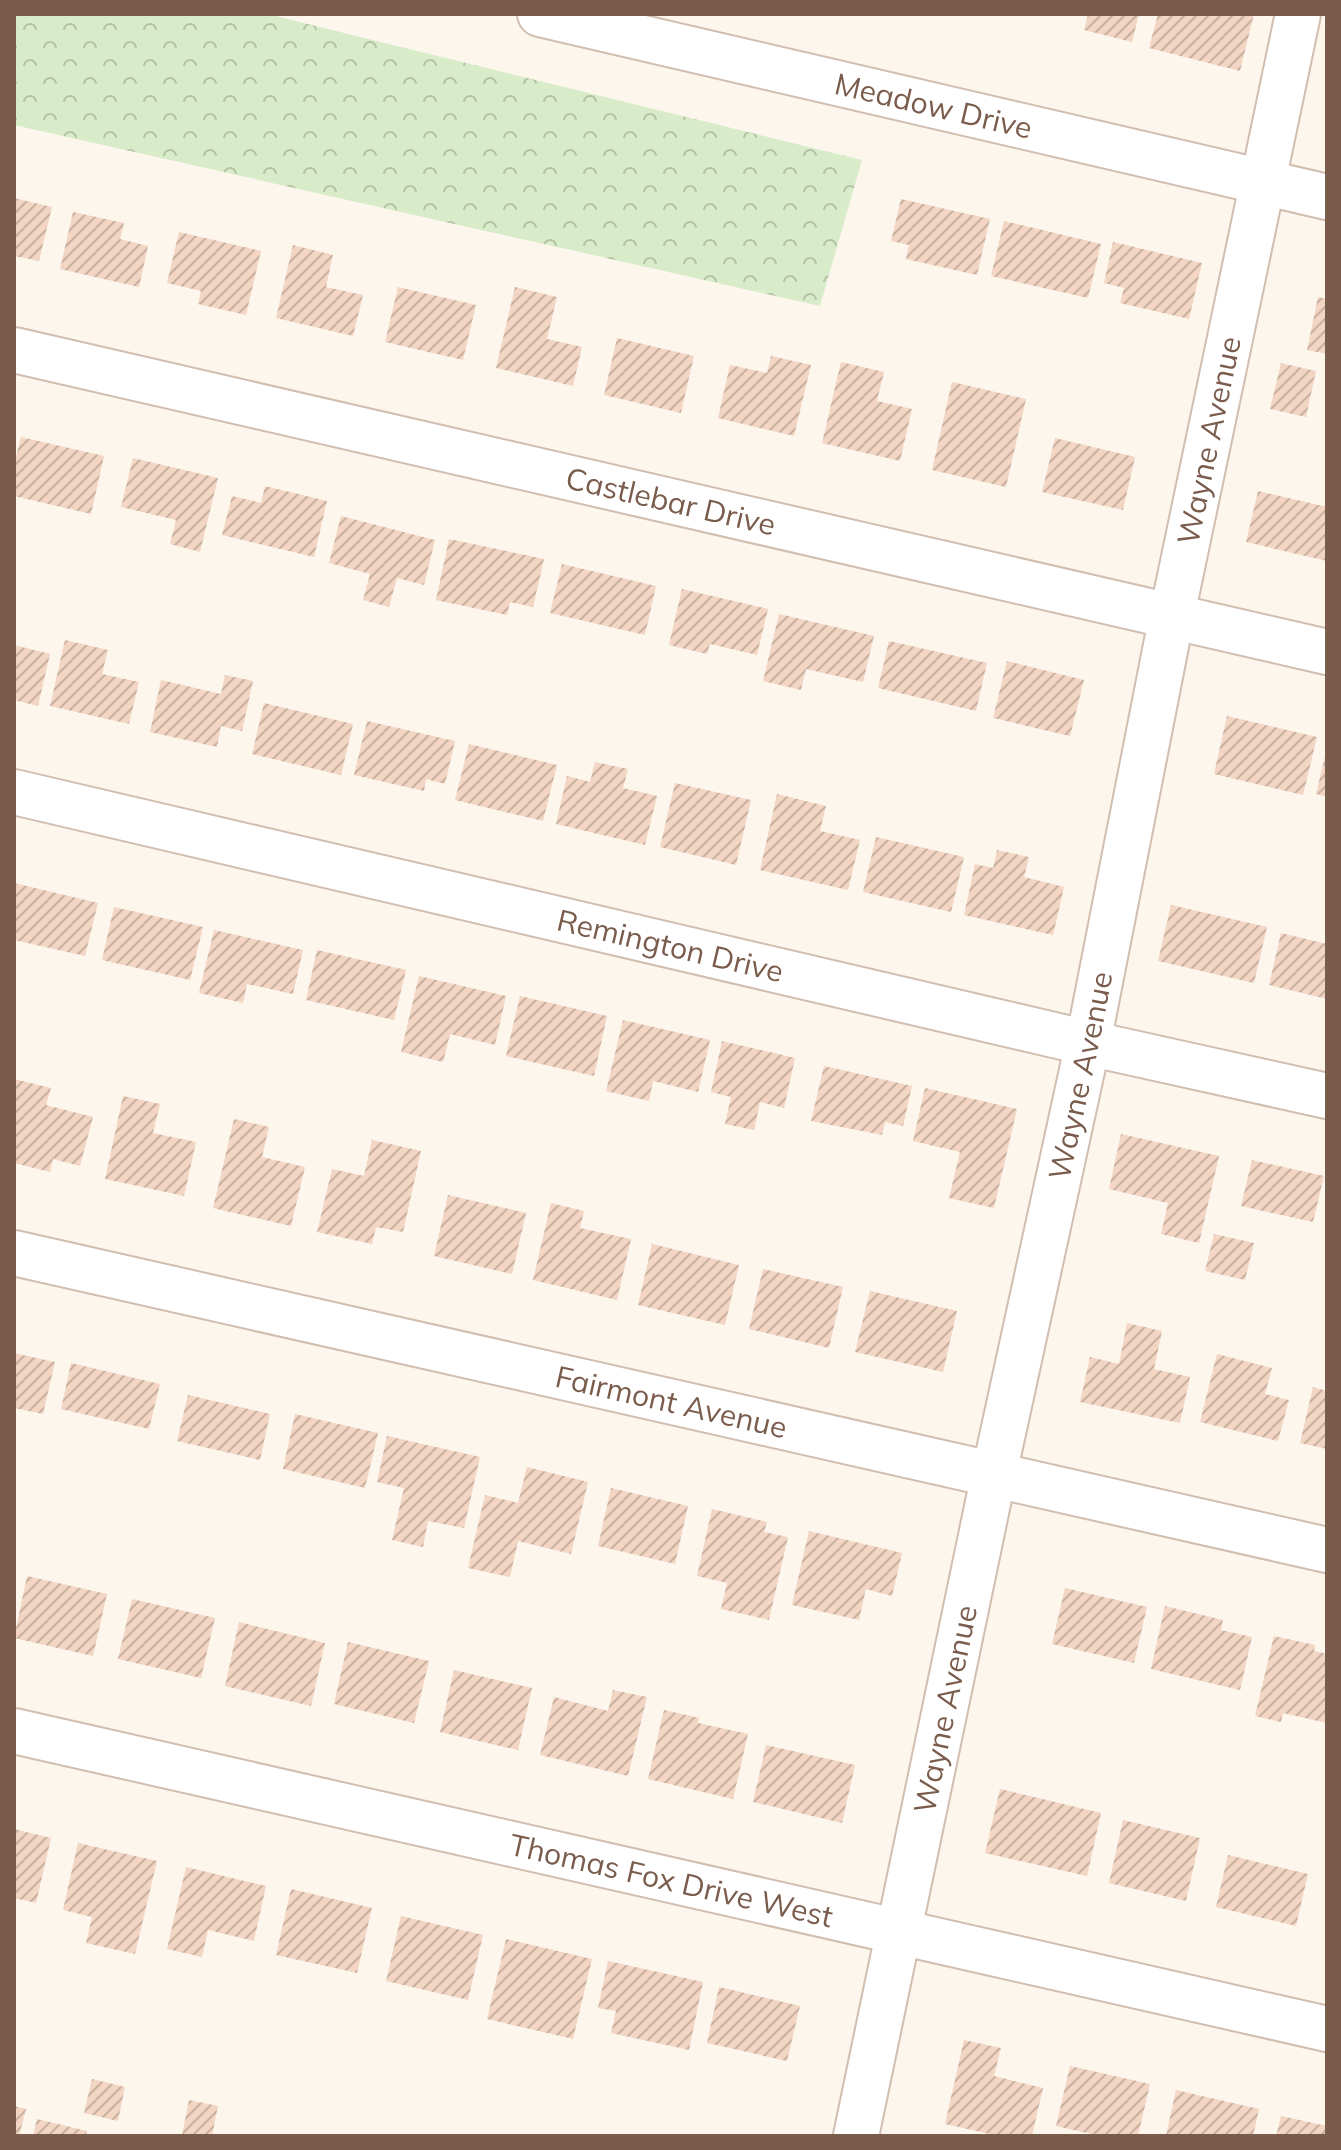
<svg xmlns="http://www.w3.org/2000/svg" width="1341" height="2150" font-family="Mulish,sans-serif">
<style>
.forest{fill:url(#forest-crowns)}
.building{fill:url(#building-hatch)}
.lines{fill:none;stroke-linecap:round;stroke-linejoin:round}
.minor-casing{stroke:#d1beb0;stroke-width:48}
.minor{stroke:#fff;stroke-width:44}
.labels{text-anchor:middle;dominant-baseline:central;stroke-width:7;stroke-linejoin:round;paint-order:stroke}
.street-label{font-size:30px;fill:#7a5c4d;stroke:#fffaf3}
</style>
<defs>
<pattern id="forest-crowns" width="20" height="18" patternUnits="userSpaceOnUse" patternTransform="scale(2)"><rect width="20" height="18" fill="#d8ecc9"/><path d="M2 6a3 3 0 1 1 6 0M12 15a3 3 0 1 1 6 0" fill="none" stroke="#b4c2a5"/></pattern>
<pattern id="building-hatch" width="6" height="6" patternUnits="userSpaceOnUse" patternTransform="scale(2)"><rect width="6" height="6" fill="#f3d5c3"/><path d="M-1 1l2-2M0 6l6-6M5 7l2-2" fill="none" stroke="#cab0a1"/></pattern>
</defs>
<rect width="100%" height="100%" fill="#fdf6ec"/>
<!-- forest -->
<path class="forest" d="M14,14H267L862,160L820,306L14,125Z"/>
<!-- building -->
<g class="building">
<path d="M1088,14H1139L1132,42L1084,30Z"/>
<path d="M1158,14H1254L1240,71L1149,48Z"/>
<path d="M14,198L52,207L39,261L14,256Z"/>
<path d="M901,199L990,219L977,275L906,259L909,245L891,241Z"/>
<path d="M73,212L124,223L120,239L148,246L139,287L60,269Z"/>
<path d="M1004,221L1101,244L1088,298L991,276Z"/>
<path d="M179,232L261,251L246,315L198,304L201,291L167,283Z"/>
<path d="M1113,242L1202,263L1189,319L1120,303L1124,288L1104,283Z"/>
<path d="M293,245L333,255L326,287L363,295L353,336L276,318Z"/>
<path d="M398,287L476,305L463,360L385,342Z"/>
<path d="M515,287L557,297L547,339L582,347L573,386L496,368Z"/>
<path d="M1318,297L1327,299V354L1307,350Z"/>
<path d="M617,338L694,356L681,413L604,395Z"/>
<path d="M771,356L811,365L794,436L718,418L730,365L767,373Z"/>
<path d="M841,362L884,372L877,401L912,409L900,461L822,443Z"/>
<path d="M1281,363L1316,371L1306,417L1270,409Z"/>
<path d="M952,382L1026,399L1006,487L932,470Z"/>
<path d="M21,437L104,456L91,514L14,496V465Z"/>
<path d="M1055,438L1135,457L1123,510L1042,492Z"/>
<path d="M133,458L218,478L200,552L170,544L176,520L121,507Z"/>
<path d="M265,486L327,501L314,557L222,535L232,496L261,503Z"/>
<path d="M1258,491L1327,507V561L1246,542Z"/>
<path d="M341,516L435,540L424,585L397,578L389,607L363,600L370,574L329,563Z"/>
<path d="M449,539L544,559L533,607L510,602L507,615L436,600Z"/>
<path d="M562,564L656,586L645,635L550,613Z"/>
<path d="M682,589L768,609L757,655L710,644L707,654L669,645Z"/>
<path d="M779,614L874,636L863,682L806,669L801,690L763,681Z"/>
<path d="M65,640L108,650L102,674L139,682L129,724L50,706Z"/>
<path d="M889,641L987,663L976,711L878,688Z"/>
<path d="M14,645L50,654L38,706L14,700Z"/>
<path d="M1007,661L1084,680L1070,736L993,718Z"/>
<path d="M225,675L253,681L242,731L221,726L217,747L150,732L161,680L221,694Z"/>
<path d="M264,703L353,724L341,775L252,754Z"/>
<path d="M1227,716L1317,737L1303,795L1214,774Z"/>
<path d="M367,721L455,741L445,784L426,779L424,791L354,775Z"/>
<path d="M469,744L557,765L543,821L455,800Z"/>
<path d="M1326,752L1327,753V797L1316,794Z"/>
<path d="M595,762L628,769L623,788L657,796L645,845L556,824L567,776L590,782Z"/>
<path d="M675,783L751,800L736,865L660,847Z"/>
<path d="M777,794L826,806L820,831L860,840L848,890L760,870Z"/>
<path d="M876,837L964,857L951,912L863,892Z"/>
<path d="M997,850L1029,857L1024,877L1064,887L1053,935L964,915L975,864L993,868Z"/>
<path d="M14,883L98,903L85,956L14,940Z"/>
<path d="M1171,905L1267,927L1254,983L1158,961Z"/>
<path d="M114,907L203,927L190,980L102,960Z"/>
<path d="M214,930L303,950L293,994L247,984L243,1003L199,993Z"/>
<path d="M1281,933L1327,944V999L1269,985Z"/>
<path d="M317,950L406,970L394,1020L306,1000Z"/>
<path d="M419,976L506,996L495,1045L450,1034L443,1062L401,1052Z"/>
<path d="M520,996L607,1016L594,1076L506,1056Z"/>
<path d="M623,1020L710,1040L698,1092L653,1081L649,1101L606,1091Z"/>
<path d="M722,1041L795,1058L784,1108L760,1102L754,1130L725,1124L731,1097L711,1092Z"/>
<path d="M824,1066L912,1086L903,1126L885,1122L882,1135L811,1121Z"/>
<path d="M14,1079L51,1088L46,1105L93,1117L80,1166L53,1159L50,1172L14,1163Z"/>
<path d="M925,1088L1017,1109L994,1208L949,1198L960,1152L913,1141Z"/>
<path d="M123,1096L160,1104L153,1133L196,1142L184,1196L105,1179Z"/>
<path d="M234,1119L269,1127L262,1157L305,1167L291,1226L213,1208Z"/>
<path d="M1121,1134L1219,1156L1199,1243L1161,1234L1168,1203L1109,1189Z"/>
<path d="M372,1140L421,1151L403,1232L376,1227L372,1244L317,1232L332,1169L364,1176Z"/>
<path d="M1252,1160L1324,1176L1313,1222L1241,1206Z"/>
<path d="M448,1195L526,1213L512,1274L434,1256Z"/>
<path d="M551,1203L584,1211L580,1228L631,1239L617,1300L533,1280Z"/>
<path d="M1214,1234L1254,1243L1245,1280L1205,1271Z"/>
<path d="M652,1244L739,1265L725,1325L638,1305Z"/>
<path d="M763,1269L843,1287L829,1348L749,1329Z"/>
<path d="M870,1291L957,1311L943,1372L855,1352Z"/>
<path d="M1127,1323L1162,1331L1154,1369L1190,1377L1180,1423L1080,1402L1090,1357L1119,1364Z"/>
<path d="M14,1353L55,1362L43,1414L14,1408Z"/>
<path d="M1217,1354L1272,1368L1265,1394L1289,1400L1278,1441L1200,1422Z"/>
<path d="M71,1363L160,1384L149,1429L61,1409Z"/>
<path d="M1313,1387L1327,1391V1449L1300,1443Z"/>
<path d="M188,1395L270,1414L260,1460L177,1441Z"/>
<path d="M295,1414L378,1433L365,1488L283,1469Z"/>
<path d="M387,1436L480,1457L464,1528L428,1521L423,1547L392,1540L404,1488L377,1482Z"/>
<path d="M527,1467L588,1482L571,1554L518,1541L510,1577L468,1568L485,1495L518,1503Z"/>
<path d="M611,1488L688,1506L675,1564L598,1546Z"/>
<path d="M712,1509L767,1522L764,1532L788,1537L769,1620L721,1609L727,1583L697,1576Z"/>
<path d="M809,1531L902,1553L892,1596L866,1589L859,1620L792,1605Z"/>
<path d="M27,1576L107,1594L93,1656L14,1638Z"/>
<path d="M1065,1588L1147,1607L1134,1663L1052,1644Z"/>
<path d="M132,1599L215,1618L201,1678L118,1659Z"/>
<path d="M1165,1606L1223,1620L1221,1630L1252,1637L1240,1690L1151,1669Z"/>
<path d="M239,1622L325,1643L311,1706L225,1686Z"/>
<path d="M1274,1636L1315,1645L1314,1651L1327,1654V1723L1283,1713L1281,1722L1255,1716Z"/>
<path d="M348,1642L429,1661L414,1723L334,1704Z"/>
<path d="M454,1670L532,1688L518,1750L440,1732Z"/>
<path d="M613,1690L647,1697L628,1776L540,1755L554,1697L608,1711Z"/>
<path d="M664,1710L699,1718L698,1723L748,1734L733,1799L648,1779Z"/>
<path d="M766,1745L855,1765L842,1823L753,1802Z"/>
<path d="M1000,1789L1101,1813L1087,1876L985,1853Z"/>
<path d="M1123,1820L1200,1838L1186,1901L1109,1883Z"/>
<path d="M14,1829L51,1838L36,1903L14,1898Z"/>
<path d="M78,1843L157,1861L135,1954L86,1943L92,1917L63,1910Z"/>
<path d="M1228,1855L1308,1874L1296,1926L1216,1907Z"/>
<path d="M186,1867L266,1886L254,1941L208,1930L202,1957L167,1949Z"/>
<path d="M291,1889L372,1908L357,1973L276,1955Z"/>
<path d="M401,1916L483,1935L468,2000L386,1981Z"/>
<path d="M506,1939L592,1959L573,2039L487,2019Z"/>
<path d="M608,1961L703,1982L689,2050L611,2033L616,2011L598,2008Z"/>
<path d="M719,1987L800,2006L787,2061L707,2043Z"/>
<path d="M964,2040L1001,2048L994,2076L1043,2088L1032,2136H999L945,2124Z"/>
<path d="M1070,2066L1150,2084L1138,2136H1100L1056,2126Z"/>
<path d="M92,2079L125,2087L118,2121L84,2113Z"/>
<path d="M1176,2090L1259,2109L1253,2136H1166Z"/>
<path d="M189,2100L218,2106L212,2136L182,2135Z"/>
<path d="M14,2106L26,2109L19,2136H14Z"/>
<path d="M1281,2116L1327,2126V2136H1276Z"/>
<path d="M37,2119L87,2131L86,2136H33Z"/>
</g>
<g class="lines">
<defs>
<g id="minor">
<path id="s1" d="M540,14L1327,197"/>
<path id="s2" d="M14,350L1327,652"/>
<path id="s3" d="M14,792L1088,1043L1327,1096"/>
<path id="s4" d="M14,1253L1327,1550"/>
<path id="s5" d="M14,1731L1327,2029"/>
<path id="s6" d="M856,2136L994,1474L1088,1043L1172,615L1298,14"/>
</g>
</defs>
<!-- minor casing -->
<use href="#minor" class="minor-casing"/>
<!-- minor -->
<use href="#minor" class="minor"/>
</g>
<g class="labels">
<!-- street labels -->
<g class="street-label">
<text stroke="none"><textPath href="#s1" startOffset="404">Meadow Drive</textPath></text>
<text stroke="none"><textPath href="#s6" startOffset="1732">Wayne Avenue</textPath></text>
<text stroke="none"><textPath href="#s2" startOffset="674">Castlebar Drive</textPath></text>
<text stroke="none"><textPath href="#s3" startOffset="674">Remington Drive</textPath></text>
<text stroke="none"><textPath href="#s6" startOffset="1084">Wayne Avenue</textPath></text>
<text stroke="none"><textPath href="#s4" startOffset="674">Fairmont Avenue</textPath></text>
<text stroke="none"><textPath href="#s6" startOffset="436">Wayne Avenue</textPath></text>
<text stroke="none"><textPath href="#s5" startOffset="674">Thomas Fox Drive West</textPath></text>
</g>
</g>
<!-- border -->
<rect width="1341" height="2150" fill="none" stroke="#7a5c4d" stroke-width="32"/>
</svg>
